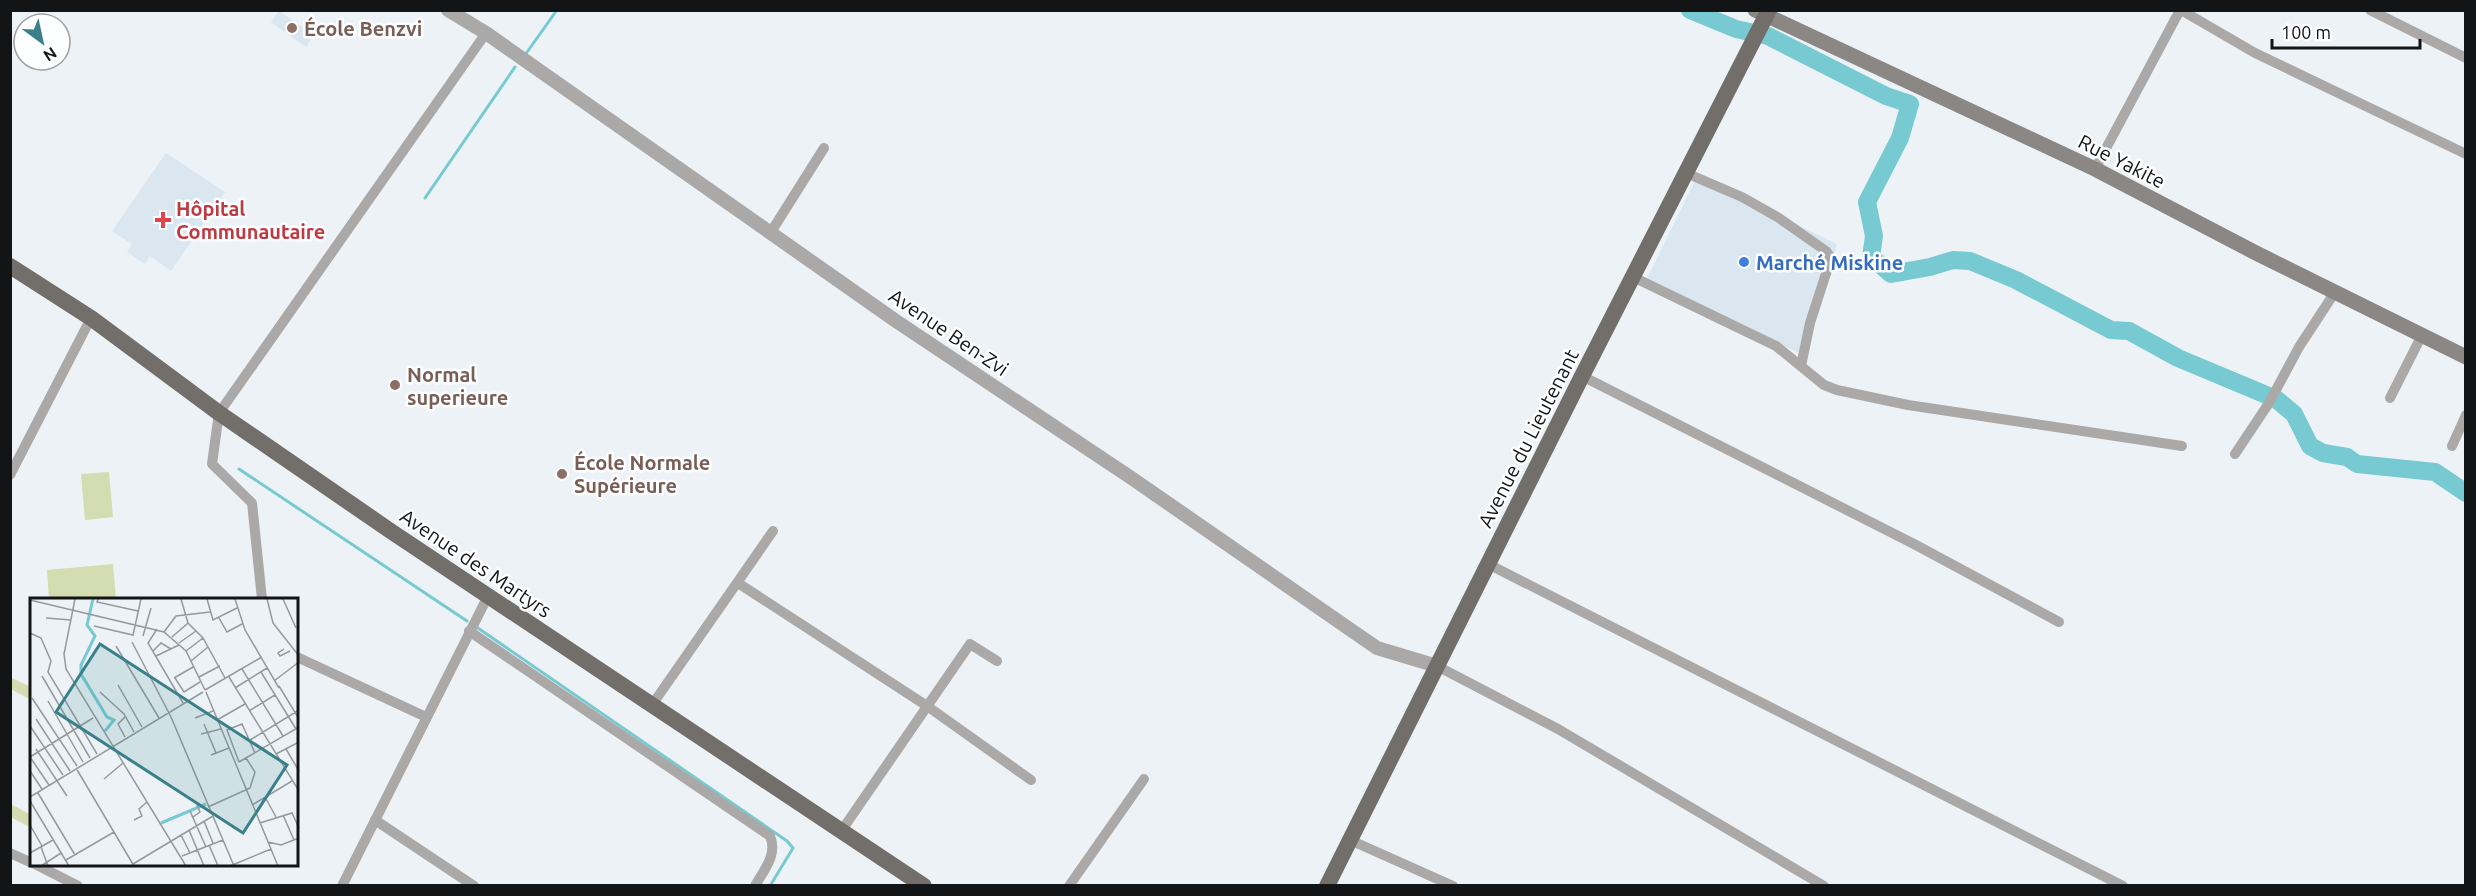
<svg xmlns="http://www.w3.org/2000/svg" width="2476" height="896" font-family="Ubuntu,sans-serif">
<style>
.built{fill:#dae6f0}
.pitch{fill:#d4dcb1}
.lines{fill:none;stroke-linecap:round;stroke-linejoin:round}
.stream{stroke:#77cad1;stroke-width:3}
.river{stroke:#77cad1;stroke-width:18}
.minor{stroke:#aba9a7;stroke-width:10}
.tertiary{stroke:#aba9a7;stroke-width:14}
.secondary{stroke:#8a8784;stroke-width:15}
.primary{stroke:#726e6a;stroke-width:16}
.education-dot{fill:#8d6e63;stroke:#fdfeff;stroke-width:2}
.health-dot{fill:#e0444e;stroke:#fdfeff;stroke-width:2}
.shop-dot{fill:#3f7fe0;stroke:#fdfeff;stroke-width:2}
.labels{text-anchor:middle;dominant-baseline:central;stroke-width:5;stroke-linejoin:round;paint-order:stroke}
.education-label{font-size:20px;font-weight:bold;fill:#785e54;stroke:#fdfeff;text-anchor:start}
.street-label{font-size:20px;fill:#121415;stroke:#fdfeff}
.health-label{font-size:20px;font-weight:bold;fill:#be3a42;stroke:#fdfeff;text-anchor:start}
.shop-label{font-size:20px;font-weight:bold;fill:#366cbe;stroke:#fdfeff;text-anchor:start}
.inset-river{fill:none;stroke:#77cad1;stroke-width:3}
.inset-road{fill:none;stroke:#95999c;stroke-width:1.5}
.view{fill:#39808a;fill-opacity:0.15;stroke:#39808a;stroke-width:3}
.inset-edge{fill:none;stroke:#121415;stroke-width:3}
</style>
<rect width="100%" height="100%" fill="#ecf2f6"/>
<!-- built -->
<g class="built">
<path d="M279,11L314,35L306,47L271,22Z"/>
<path d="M166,153L225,192L171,271L150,256L145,264L127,252L132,244L112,231Z"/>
<path d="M1697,176L1837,244L1805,356L1647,279Z"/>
</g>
<!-- pitch -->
<g class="pitch">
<path d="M109,472L113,517L85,520L81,474Z"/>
<path d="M113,564L116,599H49L47,570Z"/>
<path d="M10,677L31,687V700L11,689Z"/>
<path d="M11,804L31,815V828L11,817Z"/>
</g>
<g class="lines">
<!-- stream -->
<g class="stream">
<path d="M525,55L557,10"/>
<path d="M425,198L515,67"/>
<path d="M239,469L467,621"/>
<path d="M475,626L787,841L793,848L770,886"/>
</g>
<!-- river -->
<path class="river" d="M1690,10L1736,29L1768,36L1886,96L1910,104L1900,138L1867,202L1874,236L1871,257L1891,274L1930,267L1953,260L1970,261L2016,280L2111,330L2129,331L2178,358L2276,399L2294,414L2310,446L2323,453L2347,457L2357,464L2435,472L2466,493"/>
<!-- minor -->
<g class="minor">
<path d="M2181,10L2255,53L2466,154"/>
<path d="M2370,10L2466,58"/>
<path d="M2095,169L2180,10"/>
<path d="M1686,173L1742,197L1779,218L1826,251L1831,258L1810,323L1801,366"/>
<path d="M771,232L824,148"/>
<path d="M1633,277L1776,346L1824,385L1837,390L1908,405L2182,446"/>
<path d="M1582,376L1914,544L2059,622"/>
<path d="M2390,398L2422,335"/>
<path d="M2452,446L2466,415"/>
<path d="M2235,454L2269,403L2299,347L2335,292"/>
<path d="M10,475L91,318"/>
<path d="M1488,564L2123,886"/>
<path d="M738,583L927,706L1031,780"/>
<path d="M262,599L252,503L212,464L219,413L486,33"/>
<path d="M469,631L770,836C778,854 764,870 755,886"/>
<path d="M297,657L426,717"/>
<path d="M1437,666L1558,729L1824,886"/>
<path d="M652,705L773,531"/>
<path d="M375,820L474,886"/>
<path d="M842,830L970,644L997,661"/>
<path d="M1350,840L1453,886"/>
<path d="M10,853L32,863"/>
<path d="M35,864L78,886"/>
<path d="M342,886L488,596"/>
<path d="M1069,886L1144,779"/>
</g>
<!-- tertiary -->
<path class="tertiary" d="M448,10L486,33L896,321L1130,477L1377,648L1437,666"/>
<!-- secondary -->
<path class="secondary" d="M1755,10L2095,169L2254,252L2466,357"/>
<!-- primary -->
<g class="primary">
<path d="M10,266L91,318L219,413L392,532L924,886"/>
<path d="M1327,886L1582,376L1769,10"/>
</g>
</g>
<!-- markers -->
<g class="education-dot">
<circle cx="292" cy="28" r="6"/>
<circle cx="395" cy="385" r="6"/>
<circle cx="562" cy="474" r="6"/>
</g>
<path class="health-dot" d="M160 211h6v6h6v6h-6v6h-6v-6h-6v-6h6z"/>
<circle class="shop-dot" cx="1744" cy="262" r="6"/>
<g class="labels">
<!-- education labels -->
<g class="education-label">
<text x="304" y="28">École Benzvi</text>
<text x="407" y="374">Normal<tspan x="407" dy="23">superieure</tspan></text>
<text x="574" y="462">École Normale<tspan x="574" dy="23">Supérieure</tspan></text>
</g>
<!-- street labels -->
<g class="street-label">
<text transform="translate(2122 161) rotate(27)">Rue Yakite</text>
<text transform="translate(949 332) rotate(34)">Avenue Ben-Zvi</text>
<text transform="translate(1528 438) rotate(-63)">Avenue du Lieutenant</text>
<text transform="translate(476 563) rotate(34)">Avenue des Martyrs</text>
</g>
<!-- health labels -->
<g class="health-label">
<text x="176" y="208">Hôpital<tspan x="176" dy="23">Communautaire</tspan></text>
</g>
<!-- shop labels -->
<g class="shop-label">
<text x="1756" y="262">Marché Miskine</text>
</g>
</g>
<!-- overview -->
<g transform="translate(30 598)">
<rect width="268" height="268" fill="#ecf2f6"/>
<path class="inset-river" d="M63,1L57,27L65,38L51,67V76L77,119L84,122L75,133M131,225L176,206"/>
<path class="inset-road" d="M45,1L34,56L36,71L156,268M68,1L67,4L108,13M177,1L183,22L207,10M205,1L215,32L249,90M237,1L243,25L269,58M253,1L266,30M0,2L134,34L156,53L175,92M16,20L41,22M189,20L197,34L212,26M158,25L173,40L195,80M64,28L103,37L111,1M127,31L118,45L153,105M134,34L146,18L180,14M0,35L11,40L21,63L18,74L67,156M113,38L121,10M142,39L158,25L151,1M102,44L141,119L204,268M149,45L166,33M86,48L129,120M254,51L248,55L250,58L260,53M123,53L131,45L141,51M156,53L173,40M126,58L149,47M161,63L178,49M212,71L253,138M231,74L266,131M12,78L60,160M169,79L190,68M199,79L269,193M144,80L163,69M145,80L154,94L170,84M244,83L269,64M88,87L112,129M249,88L269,121M205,90L237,70M175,92L232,59M70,94L94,116L104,134M176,94L248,268M2,100L47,168M18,103L53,164M219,113L245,97M165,120L183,113M6,121L40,173M187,122L215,106M174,126L186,155M0,128L33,177M171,136L191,131M95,139L88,126L95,119M220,142L269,112M6,151L37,198M256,151L269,173M246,156L269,144M181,157L199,150M0,159L63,120M0,159L19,187M209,164L197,132L212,126L225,155M209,164L269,129M46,170L104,268M0,173L12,191M74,181L93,165M8,195L45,257M0,199L173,94M235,199L246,219M0,203L39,268M222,207L262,183M178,209L220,190L225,174L216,160M160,213L176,249M253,217L264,242M163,219L170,214L166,204M104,222L112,218L109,211L117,204M174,223L183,245M230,225L262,215L269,230M0,227L12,248M159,232L174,268M151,237L160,255M238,244L251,247L269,240M179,247L188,268M11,249L18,268M0,255L23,242M152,258L193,242M36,262L84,234M103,266L183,218M11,268L31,255M200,268L241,251"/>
<path class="view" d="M70,46L257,167L213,235L26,114Z"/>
<rect width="268" height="268" class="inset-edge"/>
</g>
<!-- border -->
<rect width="2476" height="896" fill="none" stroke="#121415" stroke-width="24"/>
<!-- north arrow -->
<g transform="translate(42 42) rotate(147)"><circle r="28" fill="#fdfeff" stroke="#9fa0a1" stroke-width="1.5"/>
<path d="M0-4.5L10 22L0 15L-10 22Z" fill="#39808a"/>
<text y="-9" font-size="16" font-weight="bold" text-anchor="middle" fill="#121415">N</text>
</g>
<!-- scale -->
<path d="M2272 39v9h148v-9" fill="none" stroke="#121415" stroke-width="3"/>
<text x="2281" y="39" font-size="18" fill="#121415" stroke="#fdfeff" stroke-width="4.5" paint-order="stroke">100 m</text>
</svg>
